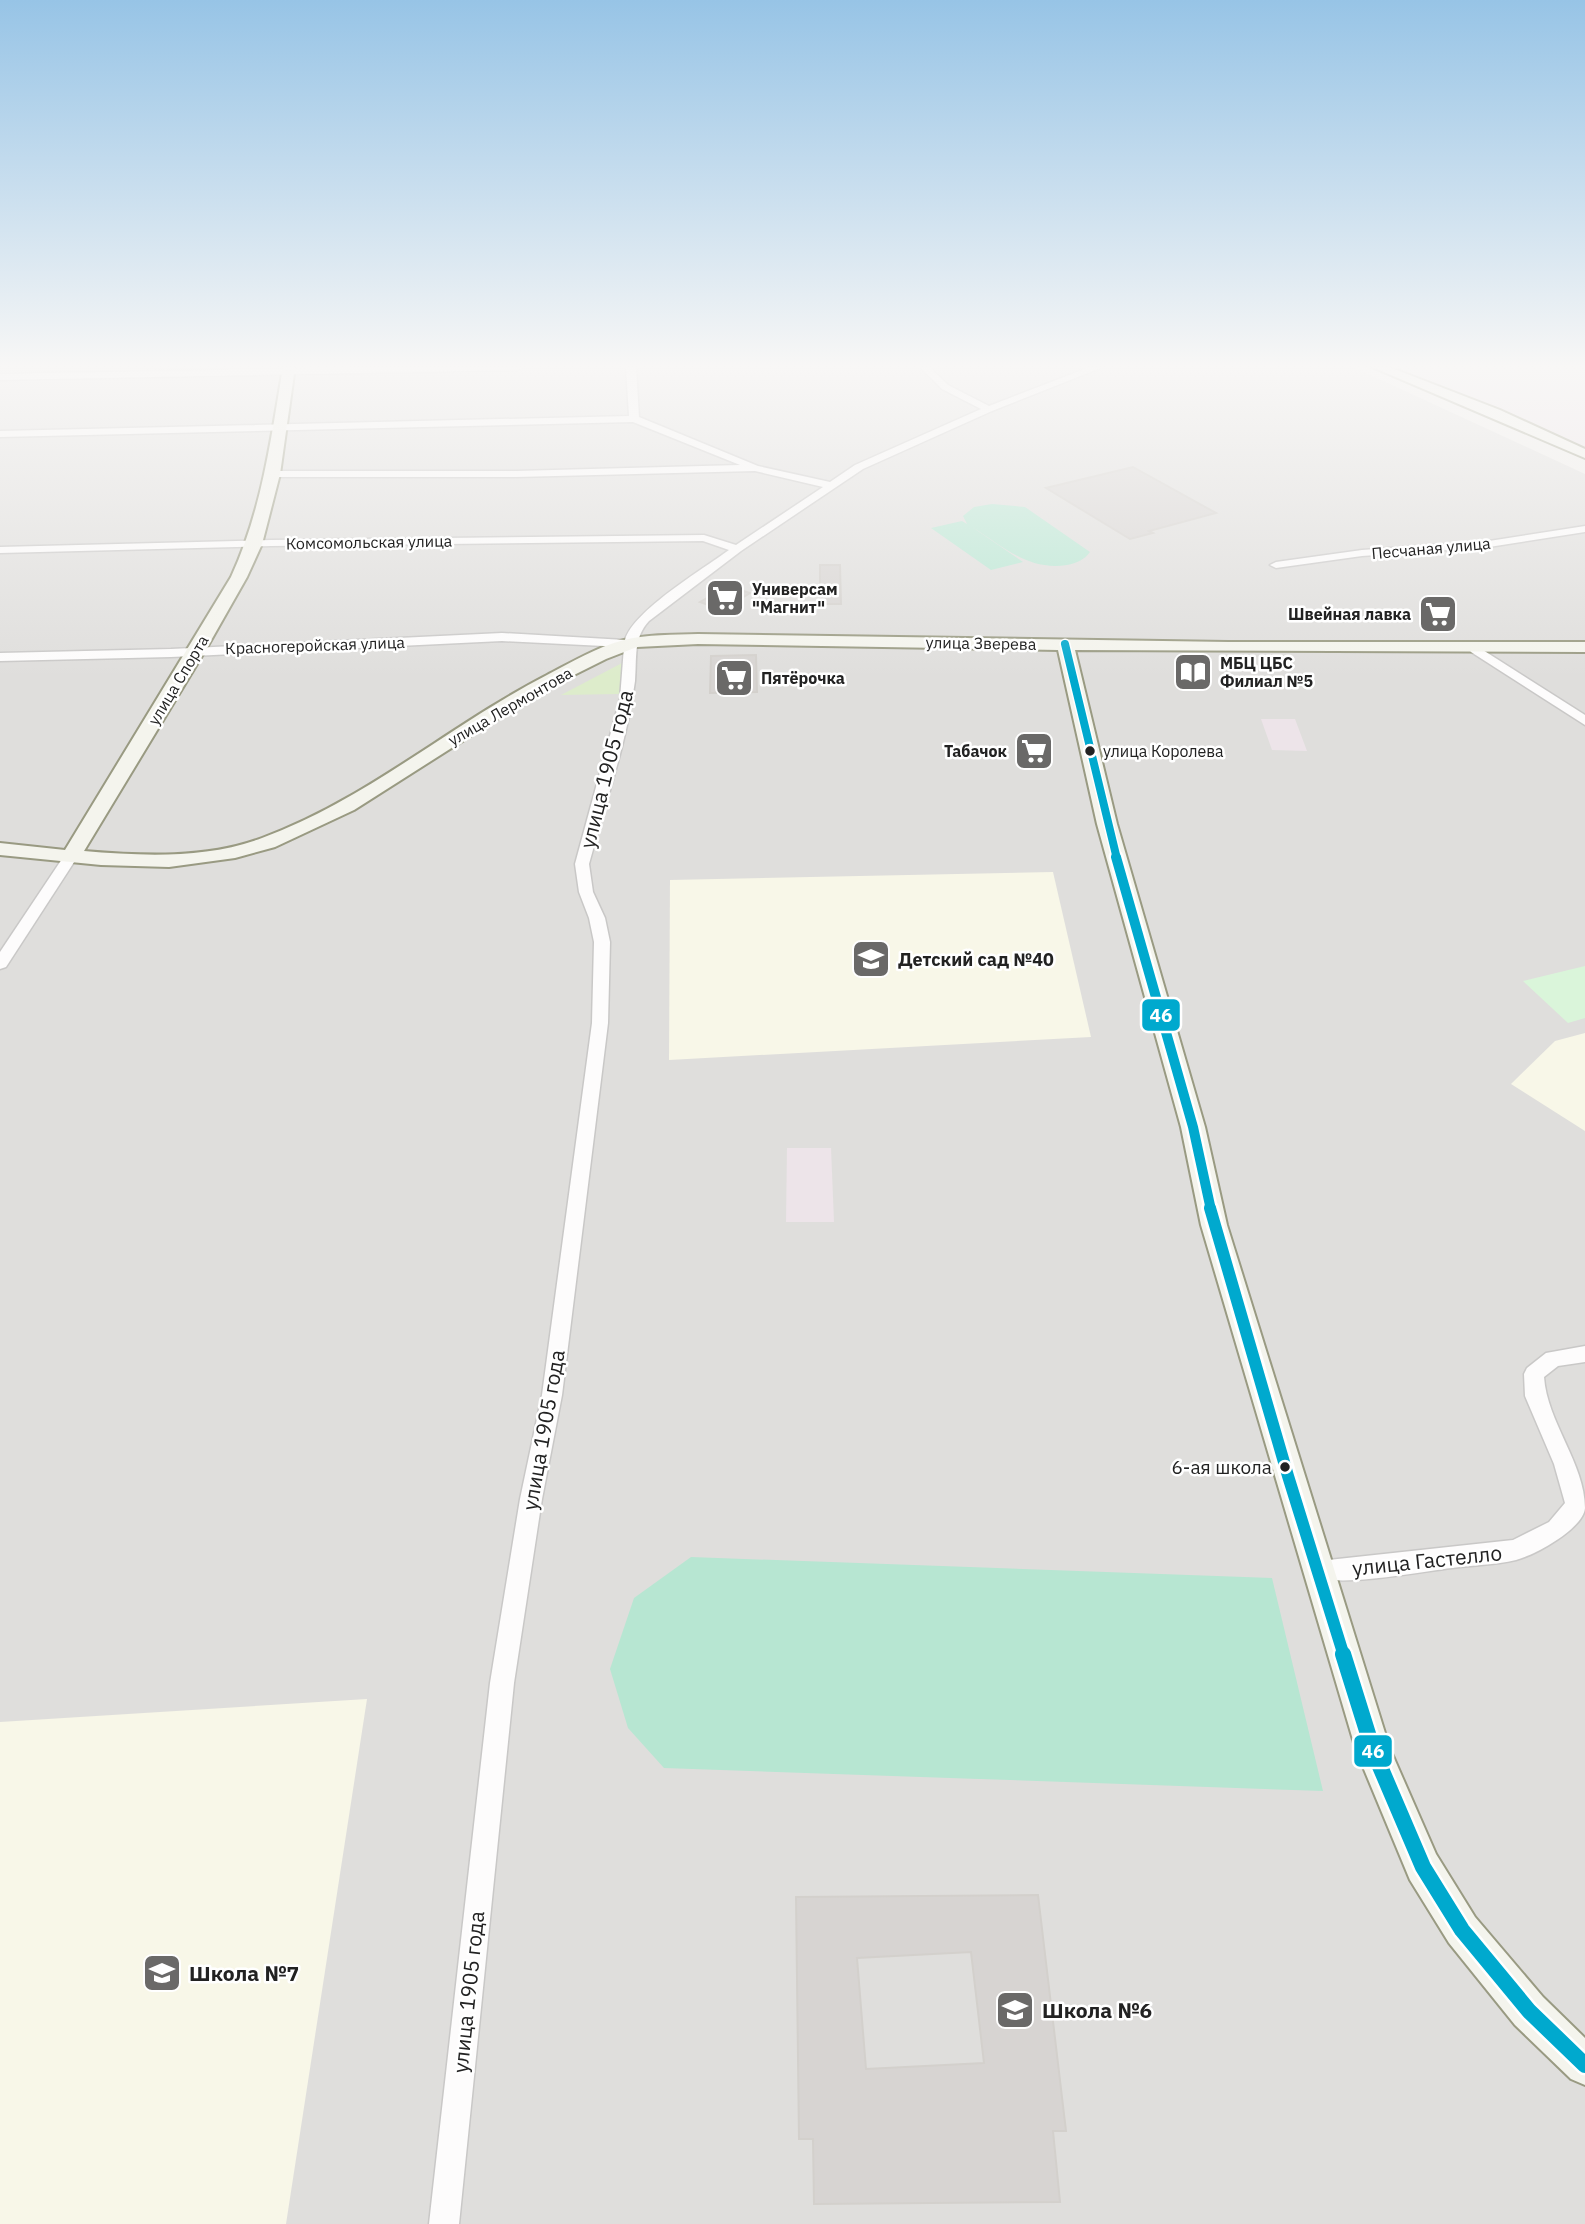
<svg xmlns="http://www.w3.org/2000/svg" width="1585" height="2224" font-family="'IBM Plex Sans',sans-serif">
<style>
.residential{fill:#dfdedc}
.industrial{fill:#ede4e9}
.education{fill:#f8f7e8}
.grass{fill:#ddeccb}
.park{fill:#daf5da}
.pitch{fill:#b7e6d2}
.building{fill:#d7d4d2;stroke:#d3d0cc;stroke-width:2;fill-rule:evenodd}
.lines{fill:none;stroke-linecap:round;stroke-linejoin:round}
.street-casing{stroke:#c9c8c7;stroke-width:3}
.secondary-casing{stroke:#999a82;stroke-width:4}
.street{fill:#fdfcfc;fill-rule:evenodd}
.secondary{fill:#f4f4ed;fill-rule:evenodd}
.bus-1-far3-casing{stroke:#fff;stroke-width:11}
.bus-1-far2-casing{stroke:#fff;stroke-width:15}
.bus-1-far1-casing{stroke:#fff;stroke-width:18}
.bus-1-casing{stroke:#fff;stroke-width:21}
.bus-1-far3{stroke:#00a9ce;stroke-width:8}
.bus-1-far2{stroke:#00a9ce;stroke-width:10}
.bus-1-far1{stroke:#00a9ce;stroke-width:12}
.bus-1{stroke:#00a9ce;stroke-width:16}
.bus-dot{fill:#222;stroke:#fff;stroke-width:2.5}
.labels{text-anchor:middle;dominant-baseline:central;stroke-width:5;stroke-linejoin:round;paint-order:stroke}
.far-street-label{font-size:16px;fill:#222;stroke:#fff}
.far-poi-label{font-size:16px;font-weight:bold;fill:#222;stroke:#fff;text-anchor:start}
.bus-label{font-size:16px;fill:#222;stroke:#fff;text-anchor:start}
.poi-label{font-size:18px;font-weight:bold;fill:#222;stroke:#fff;text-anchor:start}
.near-bus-label{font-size:19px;fill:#222;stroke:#fff;text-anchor:end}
.near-street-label{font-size:21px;fill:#222;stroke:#fff}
.near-poi-label{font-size:21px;font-weight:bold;fill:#222;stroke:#fff;text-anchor:start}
.line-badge{stroke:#fff;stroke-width:2.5}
.badge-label{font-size:19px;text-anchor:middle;font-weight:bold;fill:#fff}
</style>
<rect width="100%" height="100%" fill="#f0eeeb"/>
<!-- residential -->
<path class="residential" d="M0,367H1353L1585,474V2224H0Z"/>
<!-- industrial -->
<g class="industrial">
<path d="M1396,367H1585V450L1431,383Z"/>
<path d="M1261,719H1295L1307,751L1272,750Z"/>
<path d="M787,1148H831L834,1222H786Z"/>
</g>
<!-- education -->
<g class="education">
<path d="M1053,872L1091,1037L669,1060L670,880Z"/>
<path d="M1585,1033V1131L1511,1084L1555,1041Z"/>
<path d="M367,1699L286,2224H0V1722Z"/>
</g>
<!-- grass -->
<path class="grass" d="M624,662L619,694L561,695Z"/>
<!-- park -->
<path class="park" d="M1585,966V1018L1568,1023L1523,981Z"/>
<!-- pitch -->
<g class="pitch">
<path d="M992,504L1025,507L1090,552C1084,560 1077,563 1067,565C1027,571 1003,546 972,527L1023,562L991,570L931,528L962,521L967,524L963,516L974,507Z"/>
<path d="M691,1557L1272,1578L1323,1791L664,1768L628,1728L610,1669L634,1598Z"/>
</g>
<!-- building -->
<g class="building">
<path d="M1133,467L1216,513L1149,531L1153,533L1130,539L1046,488Z"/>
<path d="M820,565H840L841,604H820Z"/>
<path d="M728,586L750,593L722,610L700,602Z"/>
<path d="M756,655L757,692L710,693L711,656Z"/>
<path d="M1038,1895L1066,2131H1053L1060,2202L814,2204L813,2139H799L796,1897ZM971,1952L984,2063L866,2069L857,1958Z"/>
</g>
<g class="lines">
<defs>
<g id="street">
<path d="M380,367H523L518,370L0,380V374Z"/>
<path d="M626,367H636L639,417L758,466L830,482L855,465L981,409L942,389L920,367H929L948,385L989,406L1090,367H1103L992,411L863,469L741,551L649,621C633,638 637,658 635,681C627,742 605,804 589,864L593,892L605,918L610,942L608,1023L562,1395L542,1499L514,1683L459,2224H429L490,1683L520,1499L542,1395L592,1023L594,942L589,918L579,892L575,864L620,699L624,647L502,641L171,657L0,661V653L171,649L502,633L625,640C633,611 703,569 729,550L703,541L271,546L0,553V547L271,540L704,535L736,545L823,487L755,471L516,477H273L268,474L273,471H516L740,465L633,422L0,437V431L629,416Z"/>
<path d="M1585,526V532L1489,547L1362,556L1276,568L1270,565L1276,562L1362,550L1489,541Z"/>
<path d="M1475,645L1585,715V725L1471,652L1469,649Z"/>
<path d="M71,852L78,856L6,967L0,969V952L66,853Z"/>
<path d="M1585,1346V1362L1558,1366L1544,1377C1547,1422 1585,1464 1585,1508C1583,1529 1535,1555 1516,1560C1495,1565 1473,1565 1452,1568C1417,1572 1342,1588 1310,1576L1307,1569L1310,1562L1513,1540L1549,1522L1565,1503L1554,1464L1525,1396L1524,1374L1527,1368L1546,1353Z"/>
</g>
<g id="secondary">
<path d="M283,367H295L280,474L262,544L247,577L205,651L84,851C143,856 206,859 262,838C366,800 450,725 547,675C572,662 597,647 624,640C648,634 673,635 698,634L1228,642H1585V652L1075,650L1117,824L1205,1127L1227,1225L1390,1749L1436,1854L1475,1917L1543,1997L1585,2038V2085L1571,2079L1515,2025L1449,1943L1410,1880L1356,1750L1201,1225L1181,1127L1097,824L1058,650L698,644L637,647L606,659L538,693L354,810L275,847L235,858L169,867L101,865L0,855V843L65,850L231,577C262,510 271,439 283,367Z"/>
<path d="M1372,367H1389L1500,410L1585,449V458Z"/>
</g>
</defs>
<!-- street casing -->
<use href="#street" class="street-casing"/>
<!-- secondary casing -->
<use href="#secondary" class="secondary-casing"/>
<!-- street -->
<use href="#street" class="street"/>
<!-- secondary -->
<use href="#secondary" class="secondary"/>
<defs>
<path id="bus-1-far3" d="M1065,644L1117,859"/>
<path id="bus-1-far2" d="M1116,857L1193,1127L1211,1210"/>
<path id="bus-1-far1" d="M1210,1208L1288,1476L1344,1656"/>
<path id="bus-1" d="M1343,1654L1373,1750L1423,1867L1462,1930L1529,2011L1585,2065"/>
</defs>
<!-- bus-1-far3 casing -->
<use href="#bus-1-far3" class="bus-1-far3-casing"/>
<!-- bus-1-far2 casing -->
<use href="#bus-1-far2" class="bus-1-far2-casing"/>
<!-- bus-1-far1 casing -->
<use href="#bus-1-far1" class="bus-1-far1-casing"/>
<!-- bus-1 casing -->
<use href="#bus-1" class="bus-1-casing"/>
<!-- bus-1-far3 -->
<use href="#bus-1-far3" class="bus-1-far3"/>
<!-- bus-1-far2 -->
<use href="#bus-1-far2" class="bus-1-far2"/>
<!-- bus-1-far1 -->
<use href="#bus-1-far1" class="bus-1-far1"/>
<!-- bus-1 -->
<use href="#bus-1" class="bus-1"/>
</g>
<!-- sky -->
<linearGradient id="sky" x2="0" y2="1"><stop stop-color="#97c4e6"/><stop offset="0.54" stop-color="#f8f7f6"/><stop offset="1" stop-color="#f8f7f6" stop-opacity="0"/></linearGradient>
<rect width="1585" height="678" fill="url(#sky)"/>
<!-- icons -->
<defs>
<symbol id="supermarket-square" viewBox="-11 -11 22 22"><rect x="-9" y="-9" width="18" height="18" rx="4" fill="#6a6968" stroke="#fff"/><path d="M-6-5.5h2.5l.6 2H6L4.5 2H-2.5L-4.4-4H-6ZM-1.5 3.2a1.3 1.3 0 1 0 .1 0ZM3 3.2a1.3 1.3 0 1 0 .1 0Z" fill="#fff"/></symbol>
<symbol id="library-square" viewBox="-11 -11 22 22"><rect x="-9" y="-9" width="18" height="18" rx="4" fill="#6a6968" stroke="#fff"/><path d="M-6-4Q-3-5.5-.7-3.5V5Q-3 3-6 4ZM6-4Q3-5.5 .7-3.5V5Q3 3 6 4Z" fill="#fff"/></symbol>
<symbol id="school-square" viewBox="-11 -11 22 22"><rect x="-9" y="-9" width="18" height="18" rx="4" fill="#6a6968" stroke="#fff"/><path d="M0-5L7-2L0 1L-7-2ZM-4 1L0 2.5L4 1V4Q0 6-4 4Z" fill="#fff"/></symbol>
</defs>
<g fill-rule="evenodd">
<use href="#supermarket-square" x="703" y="576" width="44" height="44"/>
<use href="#supermarket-square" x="1416" y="592" width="44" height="44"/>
<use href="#library-square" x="1171" y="650" width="44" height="44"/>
<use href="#supermarket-square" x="712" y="656" width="44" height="44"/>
<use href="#supermarket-square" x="1012" y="729" width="44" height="44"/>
<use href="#school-square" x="849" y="937" width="44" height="44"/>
<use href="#school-square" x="140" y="1951" width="44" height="44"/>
<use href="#school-square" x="993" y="1988" width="44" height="44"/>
</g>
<!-- markers -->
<g class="bus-dot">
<circle cx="1090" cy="751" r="6"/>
<circle cx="1285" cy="1467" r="6"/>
</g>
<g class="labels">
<!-- far-street labels -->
<g class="far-street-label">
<text transform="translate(369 542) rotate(-1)">Комсомольская улица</text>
<text transform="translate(1431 548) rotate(-5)">Песчаная улица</text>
<text transform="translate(981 643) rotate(1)">улица Зверева</text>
<text transform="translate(315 645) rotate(-2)">Красногеройская улица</text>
<text transform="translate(178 680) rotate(-59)">улица Спорта</text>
<text transform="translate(510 706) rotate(-30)">улица Лермонтова</text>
</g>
<!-- far-poi labels -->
<g class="far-poi-label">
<text x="752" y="589">Универсам<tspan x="752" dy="18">"Магнит"</tspan></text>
<text x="1411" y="614" text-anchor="end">Швейная лавка</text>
<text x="1220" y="663">МБЦ ЦБС<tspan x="1220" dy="18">Филиал №5</tspan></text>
<text x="761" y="678">Пятёрочка</text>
<text x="1007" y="751" text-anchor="end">Табачок</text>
</g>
<!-- bus labels -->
<g class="bus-label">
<text x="1103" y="751">улица Королева</text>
</g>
<!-- poi labels -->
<g class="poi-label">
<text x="898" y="959">Детский сад №40</text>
</g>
<!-- near-bus labels -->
<g class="near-bus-label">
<text x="1272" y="1467">6-ая школа</text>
</g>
<!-- near-street labels -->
<g class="near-street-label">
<text transform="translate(606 769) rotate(-76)">улица 1905 года</text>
<text transform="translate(543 1430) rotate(-80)">улица 1905 года</text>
<text transform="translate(1427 1560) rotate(-6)">улица Гастелло</text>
<text transform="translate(468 1992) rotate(-84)">улица 1905 года</text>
</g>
<!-- near-poi labels -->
<g class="near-poi-label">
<text x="189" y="1973">Школа №7</text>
<text x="1042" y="2010">Школа №6</text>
</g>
</g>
<g class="line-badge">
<rect x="1141" y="998" width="40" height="34" rx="7" fill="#00a9ce"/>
<rect x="1353" y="1734" width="40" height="34" rx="7" fill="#00a9ce"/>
</g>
<g class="badge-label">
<text x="1161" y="1022">46</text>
<text x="1373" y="1758">46</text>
</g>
</svg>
